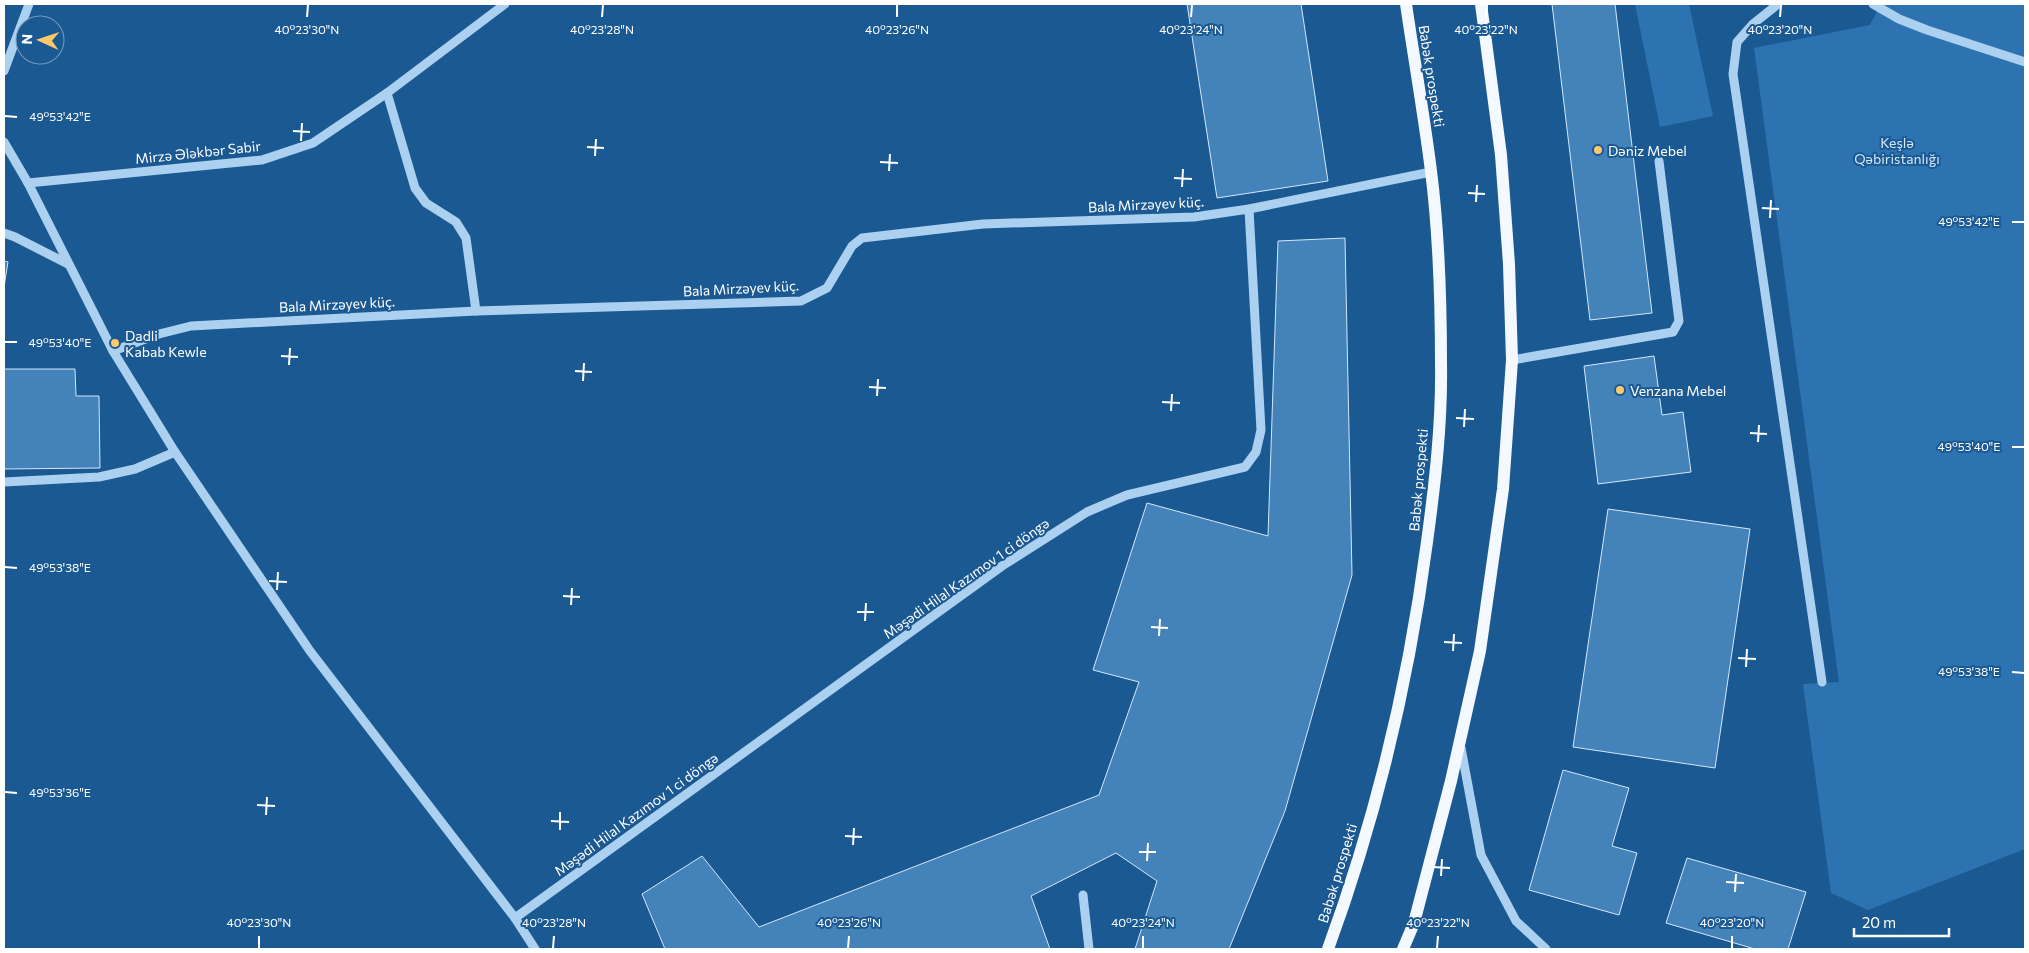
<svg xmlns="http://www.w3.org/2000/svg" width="2029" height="953" font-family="Commissioner,sans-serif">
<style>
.green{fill:#2e73b1}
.building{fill:#4482ba;stroke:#d2e8fb}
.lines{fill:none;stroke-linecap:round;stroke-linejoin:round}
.minor{stroke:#acd0ef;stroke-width:9}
.major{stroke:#f4f9ff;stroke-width:12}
.ticks{fill:none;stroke:#fff;stroke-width:2}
.poi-dot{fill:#ffc86a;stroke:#1b5993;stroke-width:2}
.labels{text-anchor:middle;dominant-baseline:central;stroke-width:4;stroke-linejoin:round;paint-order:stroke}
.street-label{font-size:14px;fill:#fff;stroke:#1b5993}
.park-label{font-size:14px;fill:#d2e8fb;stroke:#1b5993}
.poi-label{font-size:14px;fill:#fff;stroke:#1b5993;text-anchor:start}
.ticks-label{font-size:12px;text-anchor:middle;fill:#fff;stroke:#1b5993;stroke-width:4;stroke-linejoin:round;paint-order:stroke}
</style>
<rect width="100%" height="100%" fill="#1b5993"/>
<!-- green -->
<g class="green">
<path d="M1635,4H1689L1713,116L1660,127Z"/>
<path d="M1881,4H2025V849L1868,910L1831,893L1803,684L1839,682L1754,48L1870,25Z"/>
</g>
<!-- building -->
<g class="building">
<path d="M1187,4H1301L1328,181L1217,198Z"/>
<path d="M1552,4H1615L1652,313L1590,320Z"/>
<path d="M1345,238L1352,575L1285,811L1229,949H1135L1157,881L1116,853L1031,896L1050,949H665L642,894L702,856L759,927L1099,795L1139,682L1093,670L1147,503L1268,536L1278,241Z"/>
<path d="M4,261L8,262L4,287Z"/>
<path d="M1654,356L1662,415L1683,412L1691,472L1598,484L1584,366Z"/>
<path d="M4,369H75L76,396H99L100,468L4,469Z"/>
<path d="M1608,509L1750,529L1715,768L1573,747Z"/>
<path d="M1563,770L1629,788L1612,846L1637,853L1619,915L1529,890Z"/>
<path d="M1687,858L1806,892L1788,949H1755L1666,923Z"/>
</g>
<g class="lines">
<!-- minor -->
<g class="minor">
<path d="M1778,4L1753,24L1737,42L1733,74L1822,682"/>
<path d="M1873,4L1899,19L1927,30L2025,62"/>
<path d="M4,71L29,4"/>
<path d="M387,93L415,188L426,203L456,222L466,238L476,311"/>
<path d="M4,142L28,183L113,351L175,452L310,651L515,918L535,949"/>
<path d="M28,183L262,160L313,143L387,93L505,4"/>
<path d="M4,233L15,237L68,264"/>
<path d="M113,351L159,334L191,326L476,311L801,301L827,288L852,246L862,238L983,224L1194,217L1249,209L1431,172"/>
<path d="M1512,360L1673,332L1679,321L1659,161"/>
<path d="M4,482L99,477L135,469L175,452"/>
<path d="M1461,748L1481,855L1516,921L1546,949"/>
<path d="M1083,895L1089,949"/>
<path d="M515,918L1002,566L1087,512L1127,495L1245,467L1256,452L1261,430L1249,209"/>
</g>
<!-- major -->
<g class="major">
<path d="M1328,949C1376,818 1409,680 1427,542C1435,483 1442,423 1441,364C1441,300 1439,234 1431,171C1424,115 1414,59 1406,4"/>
<path d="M1403,949L1414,923L1451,781L1480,651L1503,489L1512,360L1509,264L1501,155L1481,4"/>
</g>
</g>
<!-- ticks -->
<path class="ticks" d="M307,17L308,5M602,17L603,5M897,17V5M1191,17L1192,5M1486,17L1487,5M1780,17L1781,5M5,116L17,117M293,131L310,132M301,141L302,123M587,147L604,148M595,156L596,139M880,162L898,163M889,171L890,154M1174,178L1192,179M1182,187L1183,169M1468,193L1485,194M1476,202L1477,185M1762,208L1779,209M1770,218L1771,200M2012,222H2024M5,342H17M281,356L298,357M289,365L290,348M575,371L592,372M583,381L584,363M869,387L886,388M877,396L878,379M1162,402L1180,403M1171,411L1172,394M1456,418L1474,419M1464,427L1465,409M1750,433L1767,434M1758,442L1759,425M2012,447H2024M5,567L17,568M269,581L287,582M277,590L278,572M563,596L580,597M571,605L572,588M857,612H874M865,621L866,603M1151,627L1168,628M1159,636L1160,619M1444,642L1462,643M1453,651L1454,634M1738,658L1756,659M1746,667L1747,649M2012,672L2024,673M5,792L17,793M257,805L275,806M266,815L267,797M551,821L569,822M560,830V812M845,836L862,837M853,845L854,828M1139,852H1156M1147,861L1148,843M1433,867L1450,868M1441,876L1442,859M1726,882L1744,883M1735,892L1736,874M259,948V936M553,948L554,936M848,948L849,936M1143,948V936M1437,948L1438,936M1732,948V936"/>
<!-- markers -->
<g class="poi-dot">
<circle cx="1598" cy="150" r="5"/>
<circle cx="115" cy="343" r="5"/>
<circle cx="1620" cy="390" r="5"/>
</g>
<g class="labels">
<!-- street labels -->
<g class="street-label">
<text transform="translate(1432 76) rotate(81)">Babək prospekti</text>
<text transform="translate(198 152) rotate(-6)">Mirzə Ələkbər Sabir</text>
<text transform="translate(1146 204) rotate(-3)">Bala Mirzəyev küç.</text>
<text transform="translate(741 288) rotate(-3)">Bala Mirzəyev küç.</text>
<text transform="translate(337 304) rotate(-3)">Bala Mirzəyev küç.</text>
<text transform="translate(1418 480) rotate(-85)">Babək prospekti</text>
<text transform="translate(966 578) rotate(-35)">Məşədi Hilal Kazımov 1 ci döngə</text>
<text transform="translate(636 814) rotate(-36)">Məşədi Hilal Kazımov 1 ci döngə</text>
<text transform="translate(1337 873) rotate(-73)">Babək prospekti</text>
</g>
<!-- park labels -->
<g class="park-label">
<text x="1897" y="142">Keşlə<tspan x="1897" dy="16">Qəbiristanlığı</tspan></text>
</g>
<!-- poi labels -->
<g class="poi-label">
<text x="1608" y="150">Dəniz Mebel</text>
<text x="125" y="335">Dadli<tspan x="125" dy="16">Kabab Kewle</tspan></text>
<text x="1630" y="390">Venzana Mebel</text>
</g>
</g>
<g class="ticks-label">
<text x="307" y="34">40°23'30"N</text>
<text x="602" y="34">40°23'28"N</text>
<text x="897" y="34">40°23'26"N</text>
<text x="1191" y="34">40°23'24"N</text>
<text x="1486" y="34">40°23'22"N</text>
<text x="1780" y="34">40°23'20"N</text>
<text x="60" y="121">49°53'42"E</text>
<text x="1969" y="226">49°53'42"E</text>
<text x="60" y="347">49°53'40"E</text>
<text x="1969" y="451">49°53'40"E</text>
<text x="60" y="572">49°53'38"E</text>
<text x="1969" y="676">49°53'38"E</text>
<text x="60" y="797">49°53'36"E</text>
<text x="259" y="927">40°23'30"N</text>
<text x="554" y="927">40°23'28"N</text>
<text x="849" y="927">40°23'26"N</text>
<text x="1143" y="927">40°23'24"N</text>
<text x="1438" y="927">40°23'22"N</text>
<text x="1732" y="927">40°23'20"N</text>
</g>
<!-- border -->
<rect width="2029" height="953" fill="none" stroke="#ffffff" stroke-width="10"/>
<!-- north arrow -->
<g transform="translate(40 40) rotate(273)"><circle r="24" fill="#1b5993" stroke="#769bbe"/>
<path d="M0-4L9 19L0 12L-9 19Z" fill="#ffc86a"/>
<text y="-8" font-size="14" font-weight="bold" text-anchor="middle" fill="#ffffff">N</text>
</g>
<!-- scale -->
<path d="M1854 928v8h95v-8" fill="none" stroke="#ffffff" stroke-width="2.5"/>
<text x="1862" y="928" font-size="15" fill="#ffffff" stroke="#1b5993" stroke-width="4" paint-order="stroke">20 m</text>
</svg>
